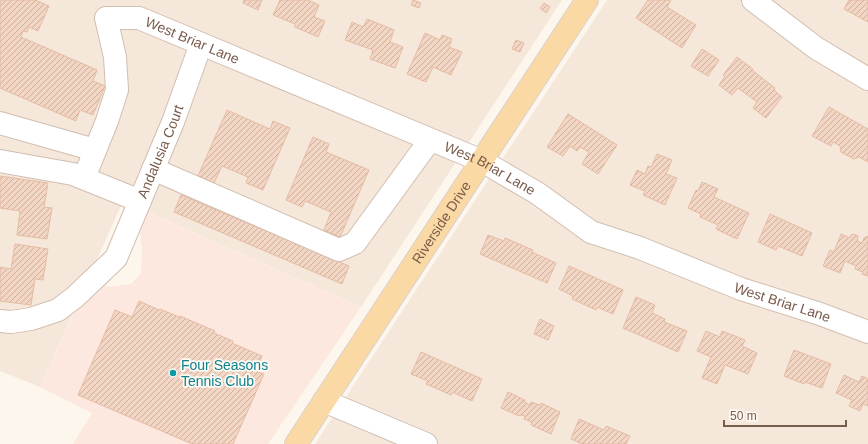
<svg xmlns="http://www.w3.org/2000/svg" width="868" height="444" font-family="Arial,sans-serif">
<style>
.residential{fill:#f5e8da}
.commercial{fill:#fde8e0}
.building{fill:url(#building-hatch);stroke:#e6bba3}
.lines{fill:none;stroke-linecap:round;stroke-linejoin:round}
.minor-casing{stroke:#d1beb0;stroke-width:24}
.major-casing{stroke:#dad1cd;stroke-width:24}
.minor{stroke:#fff;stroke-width:22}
.major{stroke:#fbd9a5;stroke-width:22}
.culture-dot{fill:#0f9aa8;stroke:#fffaf3;stroke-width:1.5}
.labels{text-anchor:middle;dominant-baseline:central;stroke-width:3.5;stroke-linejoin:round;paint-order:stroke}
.street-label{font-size:14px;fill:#7a5c4d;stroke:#fffaf3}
.culture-label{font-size:14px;fill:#0d838f;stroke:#fffaf3;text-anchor:start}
</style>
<defs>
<pattern id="building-hatch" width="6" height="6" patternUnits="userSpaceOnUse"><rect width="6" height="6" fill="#f3d5c3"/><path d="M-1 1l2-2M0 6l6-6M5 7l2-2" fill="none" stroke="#cab0a1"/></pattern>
</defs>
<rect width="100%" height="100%" fill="#fdf6ec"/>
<!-- residential -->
<g class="residential">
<path d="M0,0H562L361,307L123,201L40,387L0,371Z"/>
<path d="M607,0H868V444H315L483,188L525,125Z"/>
</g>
<!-- commercial -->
<path class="commercial" d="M147,212L361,307L268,444H73L92,413L40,387L90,277L108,287L131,284L141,273L142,251L140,230Z"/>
<!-- building -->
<g class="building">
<path d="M0,0H35L49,6L38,31L29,27L27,32L23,31L21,37L97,70L93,81L105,86L93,115L80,110L76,121L0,88Z"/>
<path d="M244,0H262L258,10L243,3Z"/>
<path d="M280,0H308L319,5L314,17L325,21L318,37L295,27V24L273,15Z"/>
<path d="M413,0L421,3L419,8L411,5Z"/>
<path d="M648,0H671L667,7L696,25L682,48L636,18Z"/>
<path d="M849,0H868V22L844,9Z"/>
<path d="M544,3L550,7L546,13L540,8Z"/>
<path d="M367,19L394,30L390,42L403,47L395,68L370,59L373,50L345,40L352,22L363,27Z"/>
<path d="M425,33L440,40L442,35L452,39L449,47L462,52L451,75L433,67L426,82L407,74Z"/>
<path d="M516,40L524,43L520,52L512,49Z"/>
<path d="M702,49L719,60L708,76L691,66Z"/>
<path d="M737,57L753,69L752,70L775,88L774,90L782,97L766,118L753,108L757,102L738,88L732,95L719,85L725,76L723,75Z"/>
<path d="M829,107L868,129V162L859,157L854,159L841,152L840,146L833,142L831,146L812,136Z"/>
<path d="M227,110L270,129L273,121L290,128L263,190L246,183L248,177L222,166L214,183L198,176Z"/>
<path d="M568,114L617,145L598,174L582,164L589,152L580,147L577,151L570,146L563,156L547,147Z"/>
<path d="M313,137L329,144L326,152L369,170L340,237L324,230L331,212L305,201L302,207L286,200Z"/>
<path d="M657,154L672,160L666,174L677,178L665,205L643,195L645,191L630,185L637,170L645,174L648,166L651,167Z"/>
<path d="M0,176L48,183L44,207L52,208L47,239L17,235L20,211L0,208Z"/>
<path d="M702,182L718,189L714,197L749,213L737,239L716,229L718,225L700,217L701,214L688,208L696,190L698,191Z"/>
<path d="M181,195L349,266L342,284L174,212Z"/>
<path d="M770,214L812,233L802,256L778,246L776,250L758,242Z"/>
<path d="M841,234L850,238L851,235L854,234L858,236V238L857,241L862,243L864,238L868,236V276L862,274L863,272L855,269L856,266L845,261L840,273L823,266L830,250L834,252Z"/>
<path d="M488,235L504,241L505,238L533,250L532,252L556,263L547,283L480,254Z"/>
<path d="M15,244L48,249L43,280L35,279L31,305L0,301V267L11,269Z"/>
<path d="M569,266L623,290L613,314L597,307L596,310L572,299L573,296L559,289Z"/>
<path d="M636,297L655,305L652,313L665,319L664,322L687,331L678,352L623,328Z"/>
<path d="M139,301L159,310L160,309L179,317L180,316L215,331L214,333L233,341L232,343L262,356L255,371L264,374L233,444H192L78,395L115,310L132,317Z"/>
<path d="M540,319L554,326L548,340L534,334Z"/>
<path d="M706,331L720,337L722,331L745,340L742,346L757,353L748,374L725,365L717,384L702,378L711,357L697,351Z"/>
<path d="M794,350L831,364L822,388L805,382L804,384L784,376Z"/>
<path d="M421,352L482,379L472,401L452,392L451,395L426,384L428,381L411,374Z"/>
<path d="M844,375L859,382L862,376L868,379V406L863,404L860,411L849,406L852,400L836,393Z"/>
<path d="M508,392L525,400L524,402L530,405L531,402L540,405L541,403L560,412L551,434L531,425L532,422L524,419L525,416L520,415L519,416L501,408Z"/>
<path d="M579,419L604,430L606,426L630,436L626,444H582L571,439Z"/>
</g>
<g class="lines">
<defs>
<g id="minor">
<path d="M753,0L816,48L868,79"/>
<path d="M0,123L95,150"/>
<path d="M0,161L73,174L140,201"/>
<path d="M153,169L339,250L355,243L430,140"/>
<path id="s1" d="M84,178L107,121L117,90L115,57L106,18H139L482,161L537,193L591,232L640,248L741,289L820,314L868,332"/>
<path id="s2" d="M0,321L11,322L31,319L58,310L75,297L116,258L173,122L201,44"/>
<path d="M324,401L426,444"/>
</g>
<g id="major">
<path id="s3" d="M296,444L587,0"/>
</g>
</defs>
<!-- minor casing -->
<use href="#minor" class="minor-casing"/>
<!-- major casing -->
<use href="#major" class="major-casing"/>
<!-- minor -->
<use href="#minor" class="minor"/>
<!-- major -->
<use href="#major" class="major"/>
</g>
<!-- markers -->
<circle class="culture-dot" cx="173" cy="373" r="4"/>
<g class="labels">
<!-- street labels -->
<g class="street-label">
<text stroke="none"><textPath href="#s1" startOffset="258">West Briar Lane</textPath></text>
<text stroke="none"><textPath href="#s2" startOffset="253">Andalusia Court</textPath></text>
<text stroke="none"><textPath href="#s1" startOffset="582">West Briar Lane</textPath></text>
<text stroke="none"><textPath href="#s3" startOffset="265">Riverside Drive</textPath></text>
<text stroke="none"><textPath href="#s1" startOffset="906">West Briar Lane</textPath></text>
</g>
<!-- culture labels -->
<g class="culture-label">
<text x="181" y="365">Four Seasons<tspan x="181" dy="16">Tennis Club</tspan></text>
</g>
</g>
<!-- scale -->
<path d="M724 420v6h122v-6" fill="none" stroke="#7a5c4d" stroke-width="2"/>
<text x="730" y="420" font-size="12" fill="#7a5c4d" stroke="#fffaf3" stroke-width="3" paint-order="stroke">50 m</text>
</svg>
